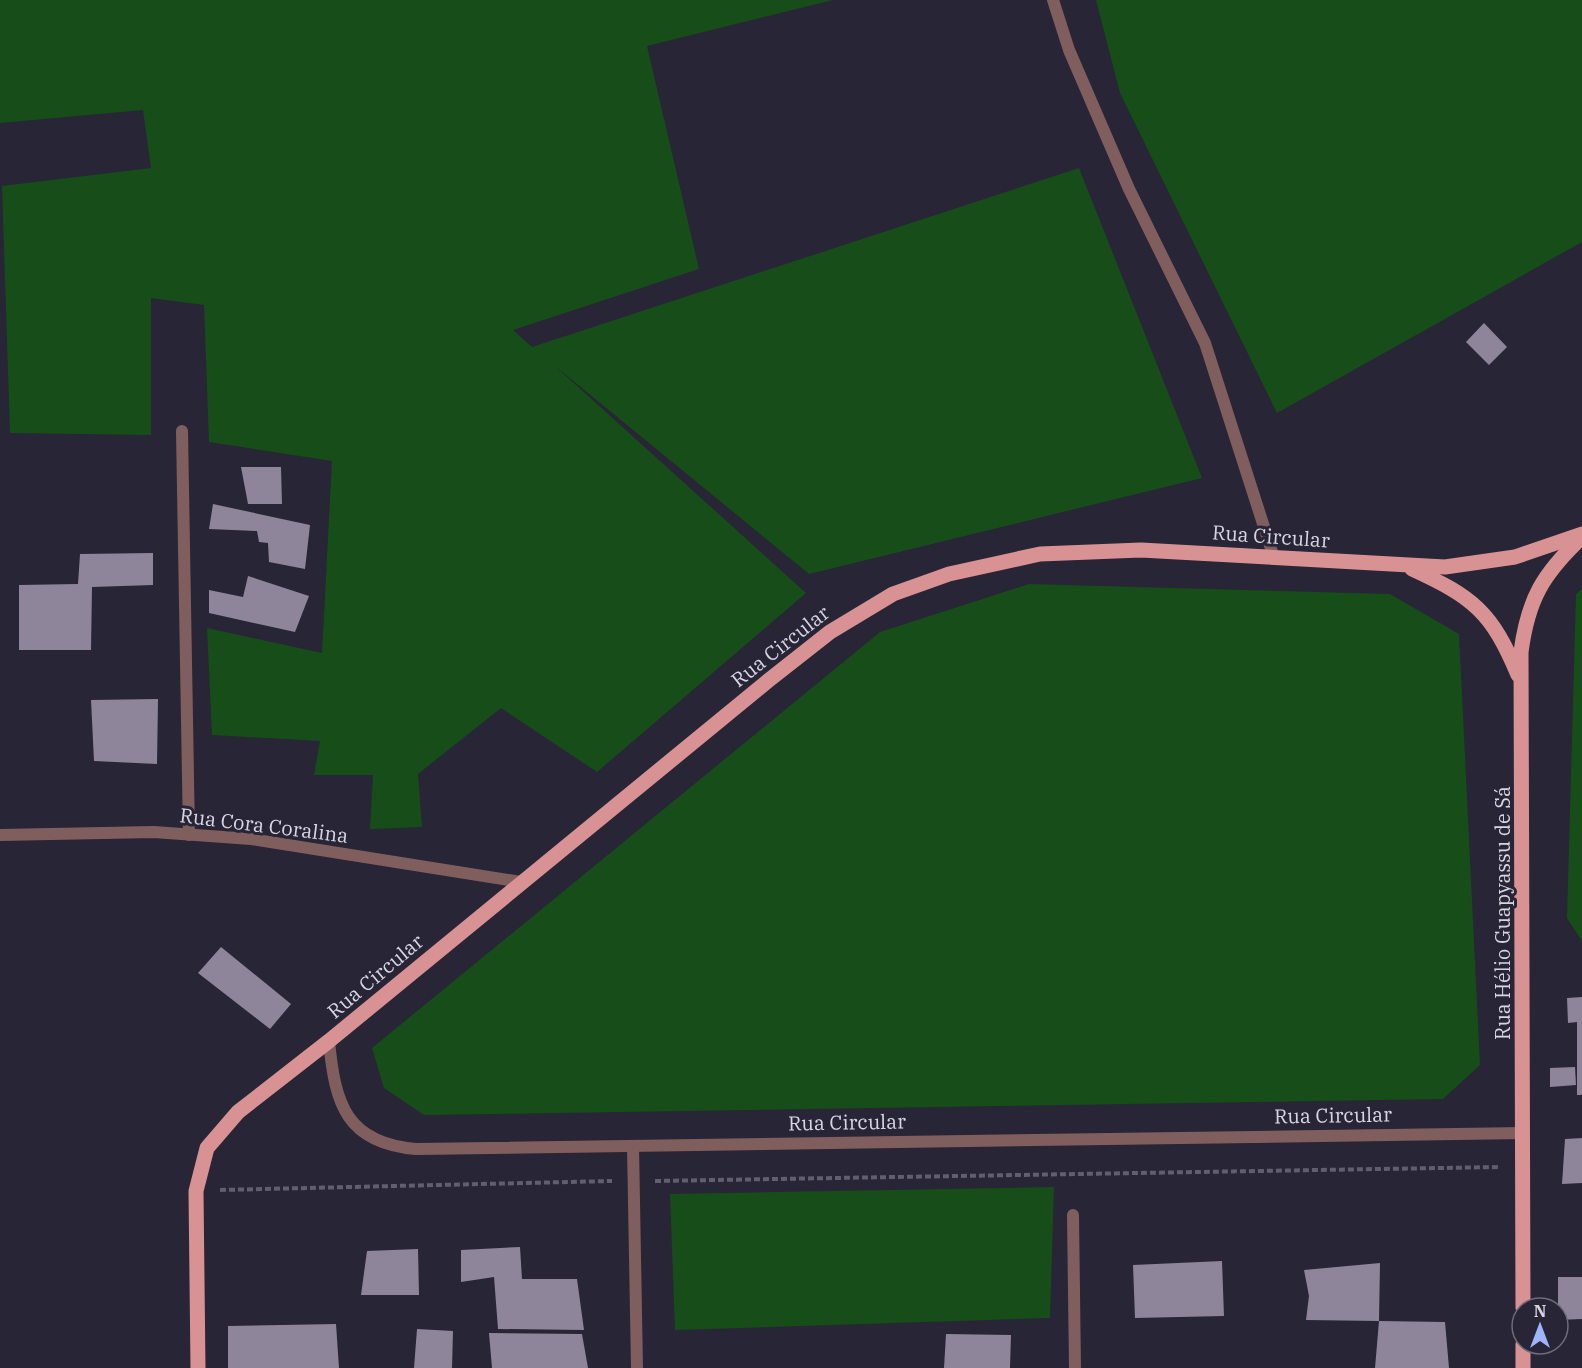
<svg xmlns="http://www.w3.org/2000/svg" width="1582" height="1368" font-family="'IBM Plex Serif',serif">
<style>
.green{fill:#174d19}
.building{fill:#8e859a}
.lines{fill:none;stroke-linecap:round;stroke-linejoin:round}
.path{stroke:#615f6e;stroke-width:4;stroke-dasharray:6 3;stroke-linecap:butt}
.minor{stroke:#815e5e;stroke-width:12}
.primary{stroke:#d99293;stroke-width:15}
.labels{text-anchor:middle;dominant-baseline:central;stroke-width:6;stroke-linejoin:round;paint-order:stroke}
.street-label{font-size:20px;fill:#d7d5e1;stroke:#282536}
</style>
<rect width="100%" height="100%" fill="#282536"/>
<!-- green -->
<g class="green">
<path d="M0,0H833L647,46L699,269L513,330L532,347L1079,168L1202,478L809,574L555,366L806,593L597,772L501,708L418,774L422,827L370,829L373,775H314L320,741L212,735L207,628L322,653L332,461L209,442L204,305L151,298V435L10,433L2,186L151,168L143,110L0,123Z"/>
<path d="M1096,0H1582V242L1277,413L1120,93Z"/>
<path d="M1029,584L1390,594L1459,634L1480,1065L1443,1099L424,1115L384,1088L372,1048L880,632Z"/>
<path d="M1582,589V941L1567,918L1576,594Z"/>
<path d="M1054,1187L1050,1318L675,1330L670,1194Z"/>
</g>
<!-- building -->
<g class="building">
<path d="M1484,323L1507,347L1489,365L1466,342Z"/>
<path d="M241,467H281L282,504H248Z"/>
<path d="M213,504L310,525L305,569L269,562L268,543L259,542L257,531L209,529Z"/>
<path d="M153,553V585L92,587L91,650H19V585L78,584L80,554Z"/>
<path d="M248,576L309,596L295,632L209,613V590L243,597Z"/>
<path d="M158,699L157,764L94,761L91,700Z"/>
<path d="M221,947L291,1004L270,1029L198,973Z"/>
<path d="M1582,997V1095H1577V1022L1568,1023L1567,998Z"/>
<path d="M1575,1067L1576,1085L1550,1087V1068Z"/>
<path d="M1582,1138V1183L1562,1184L1565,1139Z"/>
<path d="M520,1247L522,1279H577L584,1330L498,1329L494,1277L461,1282V1250Z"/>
<path d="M418,1249L419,1295H361L367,1251Z"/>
<path d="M1222,1261L1224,1316L1135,1318L1133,1265Z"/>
<path d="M1380,1263L1379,1321L1306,1320L1309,1296L1304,1270Z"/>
<path d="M1558,1277H1582V1319L1558,1320Z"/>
<path d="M1379,1321L1445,1322L1449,1368H1375Z"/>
<path d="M336,1324L339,1368H228V1326Z"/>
<path d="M417,1329L453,1331L452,1368H414Z"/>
<path d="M489,1333L582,1334L588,1368H492Z"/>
<path d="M946,1334L1011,1335L1010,1368H944Z"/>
</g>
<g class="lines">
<!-- path -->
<g class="path">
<path d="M655,1181L1500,1167"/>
<path d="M220,1190L612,1181"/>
</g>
<!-- minor -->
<g class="minor">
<path d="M1053,0L1069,50L1129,189L1205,343L1274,558"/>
<path d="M182,431L189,835"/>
<path d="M0,835L154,832L251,839L521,882"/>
<path d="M329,1041C335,1104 346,1143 416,1149L1524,1133"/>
<path d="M633,1146L637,1368"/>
<path d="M1073,1215L1075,1368"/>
</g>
<!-- primary -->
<g class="primary">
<path d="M1412,569C1473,597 1492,612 1518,675"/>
<path d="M1523,1308L1521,652C1528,599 1543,574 1581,538"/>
<path d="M198,1368L196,1191L207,1148L238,1112L329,1041L769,680L830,632L893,594L949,574L1040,554L1141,550L1445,567L1515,557L1582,534"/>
<path d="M1523,1368V1344"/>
</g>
</g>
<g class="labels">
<!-- street labels -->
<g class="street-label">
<text transform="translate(1271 536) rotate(4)">Rua Circular</text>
<text transform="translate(780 646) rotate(-38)">Rua Circular</text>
<text transform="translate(264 825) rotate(7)">Rua Cora Coralina</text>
<text transform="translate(1502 913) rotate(-90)">Rua Hélio Guapyassu de Sá</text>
<text transform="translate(375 976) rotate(-40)">Rua Circular</text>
<text transform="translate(1333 1115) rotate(-1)">Rua Circular</text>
<text transform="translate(847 1122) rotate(-1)">Rua Circular</text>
</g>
</g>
<!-- north arrow -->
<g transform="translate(1540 1326)"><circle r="28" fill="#282536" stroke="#6e6b7a" stroke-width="1.5"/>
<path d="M0-4.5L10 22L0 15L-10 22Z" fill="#a0b3fd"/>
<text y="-9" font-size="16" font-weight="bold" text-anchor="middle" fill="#d7d5e1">N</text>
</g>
</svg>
